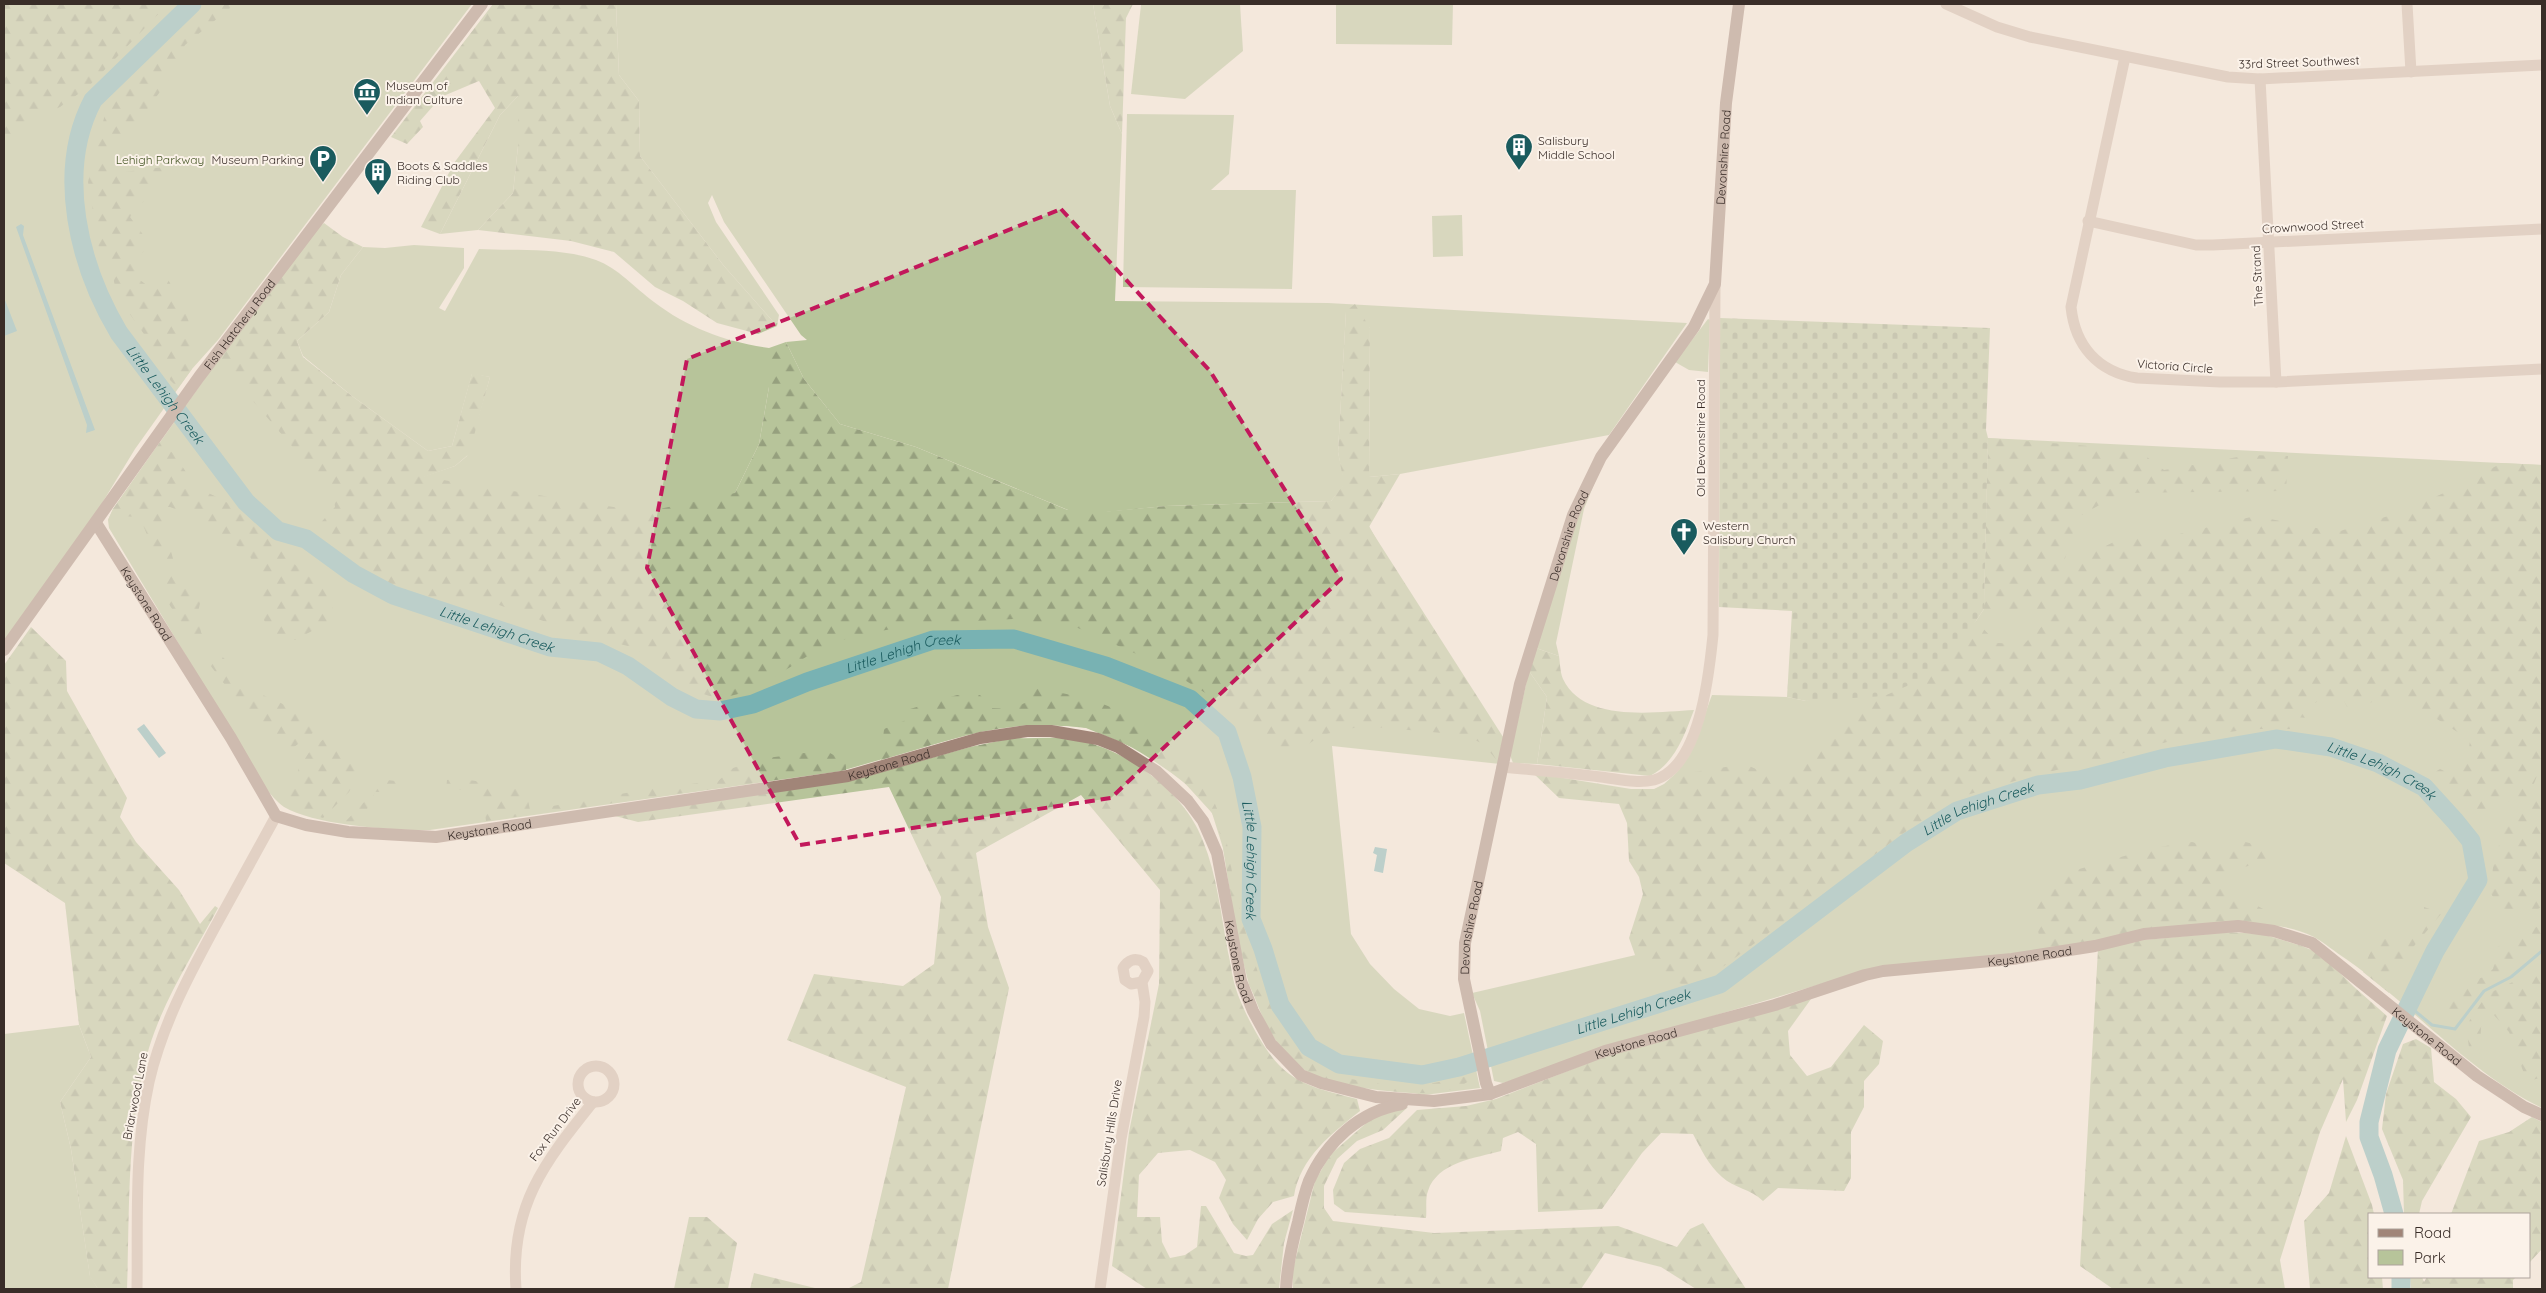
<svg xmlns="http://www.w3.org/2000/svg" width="2546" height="1293" font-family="Quicksand,sans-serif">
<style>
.green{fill:#b7c49a}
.forest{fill:url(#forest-firs)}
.cemetery{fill:url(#cemetery-stones)}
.water{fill:#78b2b3}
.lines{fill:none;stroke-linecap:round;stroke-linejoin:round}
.stream{stroke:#78b2b3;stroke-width:3}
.river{stroke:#78b2b3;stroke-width:19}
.street{stroke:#cdb7a6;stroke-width:11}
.secondary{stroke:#a18578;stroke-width:12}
.marked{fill:none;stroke:#c2185b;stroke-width:4;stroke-dasharray:10 6;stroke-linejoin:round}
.labels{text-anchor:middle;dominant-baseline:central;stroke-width:4;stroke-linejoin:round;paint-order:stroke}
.street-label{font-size:12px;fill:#392d28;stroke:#fbf2e9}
.poi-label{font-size:12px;fill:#392d28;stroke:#fbf2e9;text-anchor:start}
.park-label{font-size:12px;fill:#49592a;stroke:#fbf2e9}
.water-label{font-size:14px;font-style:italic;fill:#1a5b5e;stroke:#fbf2e9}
</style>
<defs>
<pattern id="forest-firs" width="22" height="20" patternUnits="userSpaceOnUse" patternTransform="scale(1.25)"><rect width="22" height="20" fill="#b7c49a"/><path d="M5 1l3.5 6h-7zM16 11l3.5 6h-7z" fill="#96a07e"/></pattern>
<pattern id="cemetery-stones" width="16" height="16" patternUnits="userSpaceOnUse" patternTransform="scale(1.25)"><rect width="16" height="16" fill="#b7c49a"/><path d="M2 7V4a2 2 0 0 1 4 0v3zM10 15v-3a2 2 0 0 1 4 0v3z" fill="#96a07e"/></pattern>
</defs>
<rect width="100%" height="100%" fill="#f4e8dc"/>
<!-- green -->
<g class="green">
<path d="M4,4H472L218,340L192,369L135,449L90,523L4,641Z"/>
<path d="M616,4H1093L1110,106L1122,134L1115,301L1328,303L1687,323L1609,435L1400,474L1369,477L1370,328L1346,312L1338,452L1345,484L1331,501L1166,506L1106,512L1369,526L1500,764L1332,746L1351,934L1370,964L1394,989L1419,1009L1450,1016L1464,1013L1480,1088L1424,1095L1324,1077L1275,1038L1249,985L1238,941L1223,848L1212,813L1181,779L1137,749L1086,728L1038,723L987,729L841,771L430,830C394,831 314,825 284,807C277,802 270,794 265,787L109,528L108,520L113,509L239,330L422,477L455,466L467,456L490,377L472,374L452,446L428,451L352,396L303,356L297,341L329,312L341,275L363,247L385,248L414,245L464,248V268L439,308L445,311L479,249C516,251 560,247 596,260C618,268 635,288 654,302C688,328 726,342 769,348V387L759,444L735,493L1068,510L916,447L840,424L804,379L786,342L807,340L801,335L724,222L712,195L708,203L716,222L779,315L777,326L724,266L640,156L639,101L619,75Z"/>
<path d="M1240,4L1243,51L1185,99L1131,94L1141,5Z"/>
<path d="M1336,4H1453L1452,45L1336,44Z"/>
<path d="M518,96V146L513,193L478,230L440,234L500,115Z"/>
<path d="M1127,114L1234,115L1229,174L1211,190H1296L1292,289L1123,287Z"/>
<path d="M1462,215L1463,256L1433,257L1432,216Z"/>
<path d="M1708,319L1710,320L1708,372L1689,370L1675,362Z"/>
<path d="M1988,438L2542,465V1108C2468,1072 2413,1006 2346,959C2335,952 2325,943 2314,937C2288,923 2251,923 2221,924L1831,981L1713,1016L1503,1083L1494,1081L1480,1011L1472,993L1687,943L1674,775C1698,750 1700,725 1712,695L1787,697L1806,701L1963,640L1984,609Z"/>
<path d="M1599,472L1584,509L1556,643L1559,656L1536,648L1580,511Z"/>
<path d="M1529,671L1547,697L1537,764L1513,763L1510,755Z"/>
<path d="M79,1025L91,1057L60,1102L71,1149L90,1276L98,1289H4V1034Z"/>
</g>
<!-- forest -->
<g class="forest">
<path d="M4,4H168L88,87L60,107L35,119L4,144Z"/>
<path d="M218,4H235L185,45L168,81L140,119L137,133L124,143L104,153L124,172L163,167L168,174L130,217L147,240L144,251L135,262L136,277L148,286H156L167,278C177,295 194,322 192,343C190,358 186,351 192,369L178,388L170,380L163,361L117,296L112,272L99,249L88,182L106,110L126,92L152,61Z"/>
<path d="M493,4H616L619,75L639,101L640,156L724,266L777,326L758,334L717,323L683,301L655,287L614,252L571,241L478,230L513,193L518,146V96L500,115L440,234L421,227L454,163L495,108L479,81L441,97L420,121L423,127L407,144L391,137Z"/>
<path d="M1093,4H1133L1126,18L1122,134L1110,106Z"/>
<path d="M324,223L343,237L363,247L341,275L329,312L297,341L303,357L352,396L428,451L452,446L472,373L490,377L469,454L455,466L424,477L645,512L735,493L759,444L769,387V348L786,342L804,379L840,424L916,447L1070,511L1101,512L1166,506L1331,501L1344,484L1338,452L1346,311L1355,304L1370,328L1369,477L1400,474L1369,527L1505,740L1500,764L1483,744L1465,735L1363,726L1322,735L1301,749L1277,753L1262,744L1239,714L1159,664L1078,628L1013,619L917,624L850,637L806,657L754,690L718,699L692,690L663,667L632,647L582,635L480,598H424L384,582L346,557L315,529L335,507L333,494L233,378L214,366L316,229Z"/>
<path d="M1988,438L2138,450L2164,470L2249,455L2288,456L2286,491L2121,493L2078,517L2064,562L2079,559L2126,536L2175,535L2255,516L2337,532L2401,512L2446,492L2502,463L2542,465V763L2533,786L2542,787V907L2536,910L2505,912L2491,894L2493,866L2505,824L2517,812V800L2495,804L2480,820L2435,772L2440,769L2455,776L2469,749L2470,740L2418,707L2393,698L2347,707L2344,701L2320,700L2310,706L2308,718L2294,717L2290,729H2250L2175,740L2025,778L1960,797L1912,827L1724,966L1687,986L1673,981L1635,955L1629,938L1643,894L1639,877L1629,861L1627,823L1619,804L1559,798L1533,773L1631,789H1654L1664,784L1674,775L1745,764L1782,781L1816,744L1856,714L1861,698L1884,696L1976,621L1997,643L2024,644L2045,623L2033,607L1999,611L1984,609Z"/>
<path d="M160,442L174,454L196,487L225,501L261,531L302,571L335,596L329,622L295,640L276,641L261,615L260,581L249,554L195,517L170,507H159L175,566L202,595L198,612L201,632L210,651L224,658L238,684L283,704L317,730L290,750C251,731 232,690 204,658C199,642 178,620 169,604C164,594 168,583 166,574C164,567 159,563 156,558C146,540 145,501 114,523L108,520L113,509Z"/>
<path d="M31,627L66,661L67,691L127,798L120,817L136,842L179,890L200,924L215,906L218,908C194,953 164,999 149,1048C126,1126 130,1209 127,1289H98L90,1277L71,1149L60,1102L91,1057L79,1025L65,903L4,863V665Z"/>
<path d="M1536,648L1559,656C1560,662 1560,672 1563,679C1584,723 1654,712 1694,710C1684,736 1675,763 1650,776L1537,764L1547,697L1529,671Z"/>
<path d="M1035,688C1055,692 1076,695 1094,701C1146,717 1204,765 1220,817C1228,840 1230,864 1235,887C1243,926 1253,962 1268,999C1279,1027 1298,1056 1325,1071C1340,1079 1397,1088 1414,1086C1435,1084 1456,1077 1477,1075C1452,1097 1418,1094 1387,1091C1364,1089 1322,1082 1303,1069C1253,1034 1239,945 1230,889C1226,867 1223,833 1212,813C1199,792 1176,776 1157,763C1136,749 1111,735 1087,728C1079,726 1070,726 1062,726C999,720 940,743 881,760L884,729L911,718L910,709L957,695H980L992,708L1012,709L1029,701Z"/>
<path d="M325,738L359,772L349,792L323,818L284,806V799L298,782V769L312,748Z"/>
<path d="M1013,738C1034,739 1057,736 1078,740C1127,750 1185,792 1203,841C1217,875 1221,915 1228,952C1231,964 1232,977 1236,989C1243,1011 1264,1051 1281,1067C1301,1087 1331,1092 1357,1099L1360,1111C1331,1134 1300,1158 1294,1196L1273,1202L1258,1219L1247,1240L1233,1224L1219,1198L1226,1180L1215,1162L1190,1150L1158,1153L1139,1175L1137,1217H1160L1162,1242L1170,1258L1185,1255L1197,1247L1201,1206H1206L1234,1253L1246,1256L1253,1255L1272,1224L1293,1210L1284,1243L1279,1289H1147L1112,1266L1129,1132L1159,984L1160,890L1081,795L976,853L988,927L1009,988L948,1289H847L861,1282L906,1087L787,1040L814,974L903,986L934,964L941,897L889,787L638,822L615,816L849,781L970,747Z"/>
<path d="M804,753H830L846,762V770L486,821L483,800L474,789L446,790L447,780L455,778L476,781L487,787L509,785L527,795L530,810L654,788L718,781L733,768L760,759Z"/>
<path d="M378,779L396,781L398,791L375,792L363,818L358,825L344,823L366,800L367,793Z"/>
<path d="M2241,841L2258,845L2269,859L2224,874L2232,892L2265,910L2266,923L2221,924L2042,950L2036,921L2035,896L2055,876L2152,848L2192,842L2222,850Z"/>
<path d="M2424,907L2442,913L2409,952L2389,993L2363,972L2371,949L2384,936L2407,939C2419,929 2424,923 2424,907Z"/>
<path d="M2542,924V943L2510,971L2477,993L2448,1022L2446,1012L2452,997L2458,999L2470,975L2481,978L2493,969L2497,947Z"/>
<path d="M2229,932L2262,934L2302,946L2321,954L2353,986L2387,1016L2357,1100L2346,1122L2343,1079L2320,1132L2280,1260L2285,1289H2113L2080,1266L2098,949L2133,941Z"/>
<path d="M2542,959V1077L2527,1082L2509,1032L2493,1014L2481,1027L2480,1053L2471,1062L2466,1026L2487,994L2517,980Z"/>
<path d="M1811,999L1788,1031L1790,1055L1807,1076L1831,1067L1864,1025L1883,1041L1879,1064L1864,1081V1107L1851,1132V1178L1844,1191L1778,1188L1763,1201C1751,1189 1734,1188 1722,1177C1708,1165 1701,1149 1693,1134L1661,1133L1642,1153L1602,1209L1538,1212L1536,1144L1518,1132L1503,1138L1501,1151C1476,1158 1437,1162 1428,1191C1425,1198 1427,1210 1426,1218L1345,1212L1334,1204L1333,1190L1344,1163L1360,1149L1389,1138L1417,1110L1466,1106L1496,1099L1606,1056Z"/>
<path d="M2416,1039L2431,1048L2434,1082L2456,1099L2471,1117L2422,1201L2419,1214H2404L2403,1180L2382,1129L2386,1094L2403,1044Z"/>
<path d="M1408,1107L1383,1130L1357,1141L1337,1159L1324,1186V1208L1333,1221L1434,1233L1618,1226L1677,1247L1690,1229L1703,1223L1746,1289H1696L1661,1267L1605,1253L1581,1289H1293L1292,1273L1315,1181L1330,1155L1372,1118Z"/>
<path d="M2532,1117L2542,1122V1249L2530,1262V1214H2451L2479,1141L2509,1132Z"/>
<path d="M2346,1136L2372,1205L2374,1214H2370V1277H2382L2383,1289H2310L2304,1221L2329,1193Z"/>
<path d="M689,1217H707L737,1243L728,1289H674Z"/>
<path d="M754,1273L819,1289H750Z"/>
<path d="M2410,1277H2422L2424,1282L2427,1277H2516L2513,1280V1289H2411Z"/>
</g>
<!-- cemetery -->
<path class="cemetery" d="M1720,318L1990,328L1986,430L1988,438L1984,609L1963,640L1945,662L1907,686L1884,696L1806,701L1787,697L1792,611L1719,607Z"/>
<!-- water -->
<g class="water">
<path d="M21,224L24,226L23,235L95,430L86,433L87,425L16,227Z"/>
<path d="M5,300L17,331L4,336V301Z"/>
<path d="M144,724L166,753L159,758L137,729Z"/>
<path d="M1375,847L1387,849L1383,873L1374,871L1377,855L1373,853Z"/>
</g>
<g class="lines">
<!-- stream -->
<path class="stream" d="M2409,1006L2432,1025L2455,1029L2484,991L2511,977L2542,951"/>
<!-- river -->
<g class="river">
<path id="s1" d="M192,4L93,100C55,172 79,266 119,333L246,502L278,531L306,539L354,574L393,595L550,647L599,652L628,666L672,697L696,709L720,711L753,704L807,682L933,640L1014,639L1106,666L1190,699L1227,732L1242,777L1252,827L1251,919L1263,949L1280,1005L1309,1047L1339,1064L1422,1075L1459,1067L1720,984L1906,843L1957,811L2038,785L2080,780L2165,758L2276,739L2331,747L2378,763L2424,787L2455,821L2471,841L2478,880L2435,951L2387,1050L2369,1122V1137L2383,1175L2394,1214"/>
<path d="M2401,1289V1277"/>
</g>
<!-- street -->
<g class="street">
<path d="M1946,4L1997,27L2030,37L2228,77L2260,79L2542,65"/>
<path d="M2407,4L2411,72"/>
<path d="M2125,57L2071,307C2075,346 2098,372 2137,378L2220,382H2276L2542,369"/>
<path d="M2260,79L2276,382"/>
<path d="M2088,221L2196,245H2213L2542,229"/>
<path d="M1502,767C1535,770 1568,773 1601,777C1618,779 1637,784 1654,780C1700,767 1709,675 1713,635L1715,286"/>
<circle cx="596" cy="1084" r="18"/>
<path d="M137,1289C138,1220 134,1151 149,1082C162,1026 187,979 214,929C235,891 255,854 276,816"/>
<path d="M516,1289C510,1206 544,1163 593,1102"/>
<path d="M1100,1289L1121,1139L1144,1017L1145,1002L1142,982L1148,971L1143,962C1135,957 1128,960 1123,968L1125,980L1131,984L1142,982"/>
</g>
<!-- secondary -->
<g class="secondary">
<path id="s2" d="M96,523L231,738L276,816L306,825L348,832L436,837L848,776L980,738L1027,731H1051L1098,739L1118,747L1156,771L1188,801L1203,821L1217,853L1241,981L1253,1011L1271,1044L1301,1075L1321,1083L1376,1097L1434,1101L1490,1094L1605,1051L1775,1005L1865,975L1883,971L2012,959L2095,946L2144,934L2238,926L2274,931L2312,943L2477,1076L2524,1107L2542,1115"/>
<path id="s3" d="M4,650L199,377L482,4"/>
<path id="s4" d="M1490,1094L1486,1083L1464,979L1465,943L1520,684L1573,515L1601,457L1694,327L1715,284L1726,103L1739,4"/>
<path d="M1286,1289C1287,1266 1292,1244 1298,1222C1301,1208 1304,1194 1309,1181C1326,1142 1360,1111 1402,1104"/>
</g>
</g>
<!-- marked area -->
<path d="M0 0H2546V1293H0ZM1061,209L1210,371L1341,579L1111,798L800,845L647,568L687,359Z" fill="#f4e8dc" fill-opacity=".55" fill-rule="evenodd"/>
<path class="marked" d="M1061,209L1210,371L1341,579L1111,798L800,845L647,568L687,359Z"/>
<!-- icons -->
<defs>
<symbol id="museum-pin" viewBox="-11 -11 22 30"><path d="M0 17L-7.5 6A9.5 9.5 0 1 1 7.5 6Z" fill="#1a5b5e" stroke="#fbf2e9"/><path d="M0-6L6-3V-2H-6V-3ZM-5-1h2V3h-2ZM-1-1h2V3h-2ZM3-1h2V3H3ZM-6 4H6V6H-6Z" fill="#fff"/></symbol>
<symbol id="building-pin" viewBox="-11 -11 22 30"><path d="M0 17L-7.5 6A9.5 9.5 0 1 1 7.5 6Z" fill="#1a5b5e" stroke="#fbf2e9"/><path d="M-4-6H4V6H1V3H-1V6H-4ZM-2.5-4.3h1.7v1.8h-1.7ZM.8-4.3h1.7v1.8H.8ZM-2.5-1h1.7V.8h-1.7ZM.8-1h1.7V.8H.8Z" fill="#fff"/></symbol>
<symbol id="parking-pin" viewBox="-11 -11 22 30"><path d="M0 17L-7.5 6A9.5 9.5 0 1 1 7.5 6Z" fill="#1a5b5e" stroke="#fbf2e9"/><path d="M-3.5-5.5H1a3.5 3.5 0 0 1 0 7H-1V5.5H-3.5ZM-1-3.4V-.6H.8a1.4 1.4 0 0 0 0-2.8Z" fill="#fff"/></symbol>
<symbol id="church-pin" viewBox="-11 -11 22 30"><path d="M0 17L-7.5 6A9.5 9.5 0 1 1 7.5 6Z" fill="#1a5b5e" stroke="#fbf2e9"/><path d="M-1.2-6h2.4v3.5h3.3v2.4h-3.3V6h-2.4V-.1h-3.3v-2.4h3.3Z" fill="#fff"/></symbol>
</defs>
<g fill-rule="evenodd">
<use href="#museum-pin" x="351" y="76" width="32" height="43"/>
<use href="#building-pin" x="1503" y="131" width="32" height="43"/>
<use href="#parking-pin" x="307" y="143" width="32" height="43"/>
<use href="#building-pin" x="362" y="156" width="32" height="43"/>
<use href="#church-pin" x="1668" y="516" width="32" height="43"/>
</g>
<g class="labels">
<!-- street labels -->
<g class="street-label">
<text transform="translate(2299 62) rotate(-2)">33rd Street Southwest</text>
<text stroke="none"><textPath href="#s4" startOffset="995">Devonshire Road</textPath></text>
<text transform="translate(2313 226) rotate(-3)">Crownwood Street</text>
<text transform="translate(2257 276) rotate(-93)">The Strand</text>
<text stroke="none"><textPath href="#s3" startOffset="402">Fish Hatchery Road</textPath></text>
<text transform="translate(2175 366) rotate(4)">Victoria Circle</text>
<text transform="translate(1700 438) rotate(-90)">Old Devonshire Road</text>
<text stroke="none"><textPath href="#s4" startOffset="575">Devonshire Road</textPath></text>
<text stroke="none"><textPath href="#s2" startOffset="95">Keystone Road</textPath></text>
<text stroke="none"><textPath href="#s2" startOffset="965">Keystone Road</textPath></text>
<text stroke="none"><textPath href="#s2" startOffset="560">Keystone Road</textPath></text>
<text stroke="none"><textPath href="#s4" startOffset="170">Devonshire Road</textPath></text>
<text stroke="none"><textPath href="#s2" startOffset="2345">Keystone Road</textPath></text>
<text stroke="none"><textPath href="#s2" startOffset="1460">Keystone Road</textPath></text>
<text stroke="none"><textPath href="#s2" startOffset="2780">Keystone Road</textPath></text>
<text stroke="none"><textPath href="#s2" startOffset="1940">Keystone Road</textPath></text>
<text transform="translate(135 1096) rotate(-79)">Briarwood Lane</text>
<text transform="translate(555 1129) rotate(-53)">Fox Run Drive</text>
<text transform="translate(1109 1133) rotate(-81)">Salisbury Hills Drive</text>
</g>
<!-- poi labels -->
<g class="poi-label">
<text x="386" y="85">Museum of<tspan x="386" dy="14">Indian Culture</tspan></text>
<text x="1538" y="140">Salisbury<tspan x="1538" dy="14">Middle School</tspan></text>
<text x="304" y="159" text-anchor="end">Museum Parking</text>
<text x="397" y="165">Boots &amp; Saddles<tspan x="397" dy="14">Riding Club</tspan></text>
<text x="1703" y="525">Western<tspan x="1703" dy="14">Salisbury Church</tspan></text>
</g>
<!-- park labels -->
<g class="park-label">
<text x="160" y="159">Lehigh Parkway</text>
</g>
<!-- water labels -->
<g class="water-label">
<text stroke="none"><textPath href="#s1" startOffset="459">Little Lehigh Creek</textPath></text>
<text stroke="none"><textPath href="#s1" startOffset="879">Little Lehigh Creek</textPath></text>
<text stroke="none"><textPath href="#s1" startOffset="1314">Little Lehigh Creek</textPath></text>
<text stroke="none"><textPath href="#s1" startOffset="3158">Little Lehigh Creek</textPath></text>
<text stroke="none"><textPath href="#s1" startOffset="2739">Little Lehigh Creek</textPath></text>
<text stroke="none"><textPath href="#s1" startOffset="1794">Little Lehigh Creek</textPath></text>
<text stroke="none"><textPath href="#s1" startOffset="2334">Little Lehigh Creek</textPath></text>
</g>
</g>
<!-- border -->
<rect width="2546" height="1293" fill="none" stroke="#392d28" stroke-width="10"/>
<!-- legend -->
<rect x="2368" y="1213" width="162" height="65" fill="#fbf2e9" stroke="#ada39c"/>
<rect x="2378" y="1229" width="25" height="8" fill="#a18578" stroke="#ada39c"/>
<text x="2414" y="1238" font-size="15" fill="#392d28">Road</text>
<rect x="2378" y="1250" width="25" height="15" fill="#b7c49a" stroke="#ada39c"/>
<text x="2414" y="1263" font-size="15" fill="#392d28">Park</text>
</svg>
